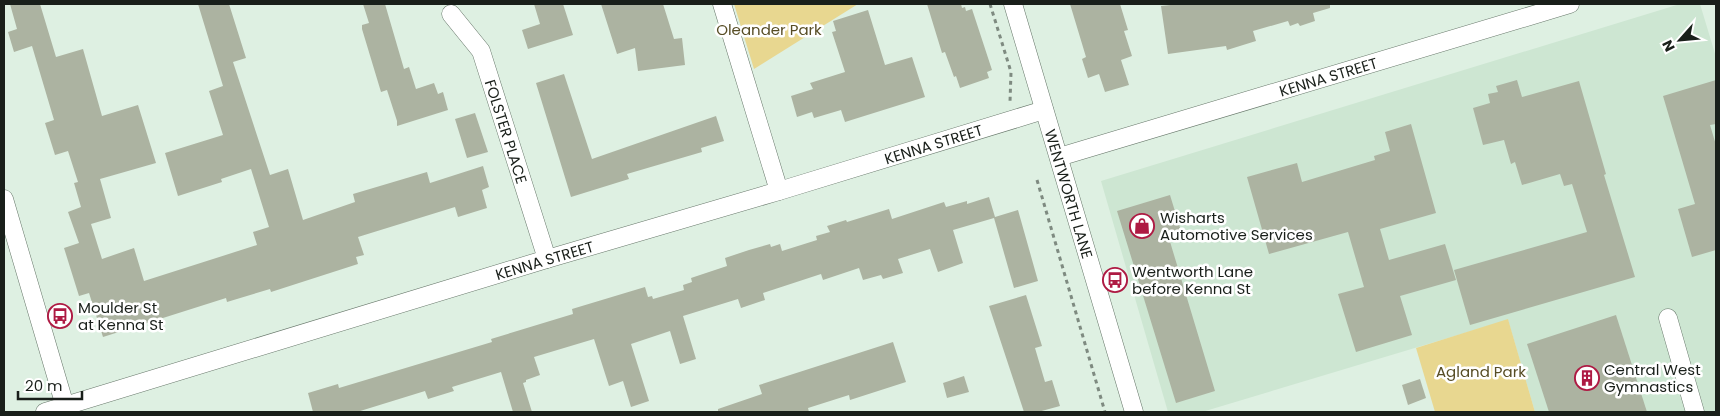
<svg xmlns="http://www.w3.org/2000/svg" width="1720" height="416" font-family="Poppins,sans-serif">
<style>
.built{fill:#cde6d2}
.green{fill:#e8d790}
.building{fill:#acb3a1}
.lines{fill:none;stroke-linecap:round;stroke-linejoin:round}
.street-casing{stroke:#67776a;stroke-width:19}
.path{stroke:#7e8a80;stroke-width:3;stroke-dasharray:4 4;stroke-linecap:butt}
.street{stroke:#fff;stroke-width:18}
.labels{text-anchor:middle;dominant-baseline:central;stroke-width:5;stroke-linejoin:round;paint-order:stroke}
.park-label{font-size:15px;fill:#574d25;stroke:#fff}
.street-label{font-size:15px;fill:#191f1a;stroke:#fff}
.poi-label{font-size:15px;fill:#191f1a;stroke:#fff;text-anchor:start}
</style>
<rect width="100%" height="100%" fill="#def0e2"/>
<!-- built -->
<path class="built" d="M1680,4H1700L1716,57V412H1535L1508,320L1202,412H1168L1101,181Z"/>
<!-- green -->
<g class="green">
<path d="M734,4H858L754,69Z"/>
<path d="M1508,319L1535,412H1435L1416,348Z"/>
</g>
<!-- building -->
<g class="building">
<path d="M10,4H40L56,57L83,49L102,116L138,105L156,163L100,179L111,218L91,224L102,259L134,248L144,281L257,245L253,232L269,227L251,169L221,179L222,182L178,196L165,153L223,135L209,91L223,86L198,4H229L246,58L233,62L270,175L288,169L303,220L355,202L353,194L427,172L430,183L483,166L489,187L482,190L487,208L458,217L455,207L358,237L364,255L356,257L358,264L271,292L270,289L227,302L226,298L103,337L89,293L79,296L64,248L79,243L68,212L81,207L74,183L78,182L68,151L55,155L45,123L54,120L32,46L14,52L8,32L17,29Z"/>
<path d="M363,4H385L404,69L409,67L416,89L434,83L438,94L443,92L448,110L397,126V121L387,90L381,92L362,29V25L369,23Z"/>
<path d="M534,4H563L573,35L528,49L522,30L540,24Z"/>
<path d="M601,4H663L674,39L682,38L685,65L638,71L635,48L617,54Z"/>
<path d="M927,4H961L962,8L965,7L966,11L972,9L992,70L987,72L989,78L960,88L956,76L954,77L945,52L942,53Z"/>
<path d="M1070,4H1120L1128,30L1124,31L1132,56L1121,60L1129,85L1105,92L1099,74L1088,78L1082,59L1086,57Z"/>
<path d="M1180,4H1330V8L1313,13L1315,21L1300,26L1298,23L1290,26L1288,21L1253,31L1256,41L1227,50L1226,46L1168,54L1161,6Z"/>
<path d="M868,10L885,65L912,57L925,97L845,122L841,110L814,118L812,112L797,117L791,96L813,89L810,83L845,72L832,32L836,31L833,21Z"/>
<path d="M564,74L592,159L716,116L724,141L701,148L702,152L627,174L629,179L571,197L536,83Z"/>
<path d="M1517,80L1522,97L1579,81L1606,174L1604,175L1635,277L1470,325L1454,270L1587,232L1572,184L1564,186L1560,174L1522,185L1515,162L1511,164L1504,140L1483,145L1473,108L1490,103L1488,94L1498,92L1496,86Z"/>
<path d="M1716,80V124L1710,125L1716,145V250L1692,257L1678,209L1695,204L1663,96Z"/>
<path d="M475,113L488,152L467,158L455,119Z"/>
<path d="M1411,124L1436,213L1380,229L1389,260L1445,244L1456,280L1400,296L1412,335L1356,352L1338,294L1364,287L1348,232L1269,254L1247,177L1297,163L1302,182L1375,160L1374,156L1390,151L1385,132Z"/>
<path d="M1170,195L1181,231L1168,235L1215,391L1176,403L1117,211Z"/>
<path d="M989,197L995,217L1018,210L1038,281L1014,288L994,218L953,230L963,263L938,272L930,249L898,259L903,273L883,279L881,275L863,280L859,268L823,280L821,274L763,293L765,300L741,308L738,299L683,316L696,359L680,364L670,331L631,344L649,401L631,407L623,381L609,386L594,339L534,357L540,375L526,380V382L523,383L532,412H513L501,372L452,387L454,391L428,399L425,391L357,412H313L308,393L338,384L339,388L492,342L491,339L573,314L572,309L645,287L648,297L652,296L653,299L684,290L683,285L692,282L691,278L727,266L725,258L749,250L770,244L771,247L780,244L782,251L817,240L816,236L830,232L827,226L846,220L847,222L889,209L892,219L944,202L946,207L967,201V204Z"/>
<path d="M1026,295L1042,346L1035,348L1045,382L1052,380L1060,406L1038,412H1024L989,306Z"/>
<path d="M1616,315L1647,412H1549L1527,344Z"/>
<path d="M893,342L906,382L850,400L849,395L808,408L809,412H718V409L762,394L759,385Z"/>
<path d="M964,376L969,392L947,398L943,383Z"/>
<path d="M1420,379L1426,398L1408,405L1402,385Z"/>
</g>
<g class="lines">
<defs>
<g id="street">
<path d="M722,4L779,191"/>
<path id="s1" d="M1013,4L1134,412"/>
<path id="s2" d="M451,14L481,51L547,259"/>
<path id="s3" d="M1059,157L1570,4"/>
<path d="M4,199L65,406"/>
<path d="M1668,318L1695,412"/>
<path id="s4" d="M45,412L547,259L779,191L1044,110"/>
</g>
</defs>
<!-- street casing -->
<use href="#street" class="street-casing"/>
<!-- path -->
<g class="path">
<path d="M990,4L1011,72L1010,102"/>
<path d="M1037,180L1105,412"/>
</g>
<!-- street -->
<use href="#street" class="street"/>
</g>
<!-- icons -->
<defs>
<symbol id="shop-ring" viewBox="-11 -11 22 22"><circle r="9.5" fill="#fff" stroke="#ae1a43" stroke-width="1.5"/><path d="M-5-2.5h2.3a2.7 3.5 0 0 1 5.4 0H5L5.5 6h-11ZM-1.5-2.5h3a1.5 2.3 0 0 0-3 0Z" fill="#ae1a43"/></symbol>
<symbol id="bus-ring" viewBox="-11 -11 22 22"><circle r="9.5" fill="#fff" stroke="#ae1a43" stroke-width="1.5"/><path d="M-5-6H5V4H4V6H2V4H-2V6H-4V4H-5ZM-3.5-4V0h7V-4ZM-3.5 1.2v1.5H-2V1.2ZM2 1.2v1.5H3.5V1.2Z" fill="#ae1a43"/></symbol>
<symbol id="building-ring" viewBox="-11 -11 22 22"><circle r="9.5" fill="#fff" stroke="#ae1a43" stroke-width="1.5"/><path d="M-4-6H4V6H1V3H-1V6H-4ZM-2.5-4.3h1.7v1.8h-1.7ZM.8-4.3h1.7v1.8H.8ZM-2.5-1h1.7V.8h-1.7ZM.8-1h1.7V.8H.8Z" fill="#ae1a43"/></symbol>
</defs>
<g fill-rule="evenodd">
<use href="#shop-ring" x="1128" y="212" width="28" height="28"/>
<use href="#bus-ring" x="1101" y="266" width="28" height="28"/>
<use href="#bus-ring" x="46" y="302" width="28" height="28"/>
<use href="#building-ring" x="1573" y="364" width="28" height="28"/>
</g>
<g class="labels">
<!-- park labels -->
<g class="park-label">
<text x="769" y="29">Oleander Park</text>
<text x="1481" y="371">Agland Park</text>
</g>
<!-- street labels -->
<g class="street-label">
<text stroke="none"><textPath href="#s3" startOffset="281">KENNA STREET</textPath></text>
<text stroke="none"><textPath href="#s2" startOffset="132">FOLSTER PLACE</textPath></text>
<text stroke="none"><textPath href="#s4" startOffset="928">KENNA STREET</textPath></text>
<text stroke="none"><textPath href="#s1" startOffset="198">WENTWORTH LANE</textPath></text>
<text stroke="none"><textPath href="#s4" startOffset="522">KENNA STREET</textPath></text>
</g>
<!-- poi labels -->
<g class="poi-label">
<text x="1160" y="217">Wisharts<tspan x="1160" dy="17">Automotive Services</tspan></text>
<text x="1132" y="271">Wentworth Lane<tspan x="1132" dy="17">before Kenna St</tspan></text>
<text x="78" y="307">Moulder St<tspan x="78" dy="17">at Kenna St</tspan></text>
<text x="1604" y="369">Central West<tspan x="1604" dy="17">Gymnastics</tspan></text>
</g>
</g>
<!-- border -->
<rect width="1720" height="416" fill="none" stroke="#191f1a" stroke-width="10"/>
<!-- north arrow -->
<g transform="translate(1680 40) rotate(243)" stroke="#ffffff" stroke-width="4" paint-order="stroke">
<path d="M0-4L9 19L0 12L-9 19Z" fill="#191f1a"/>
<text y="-8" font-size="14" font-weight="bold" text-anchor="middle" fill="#191f1a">N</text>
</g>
<!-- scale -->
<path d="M18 391v8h64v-8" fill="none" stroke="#191f1a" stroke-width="2.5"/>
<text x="25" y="391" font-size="15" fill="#191f1a" stroke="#ffffff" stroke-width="4" paint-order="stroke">20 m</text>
</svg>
